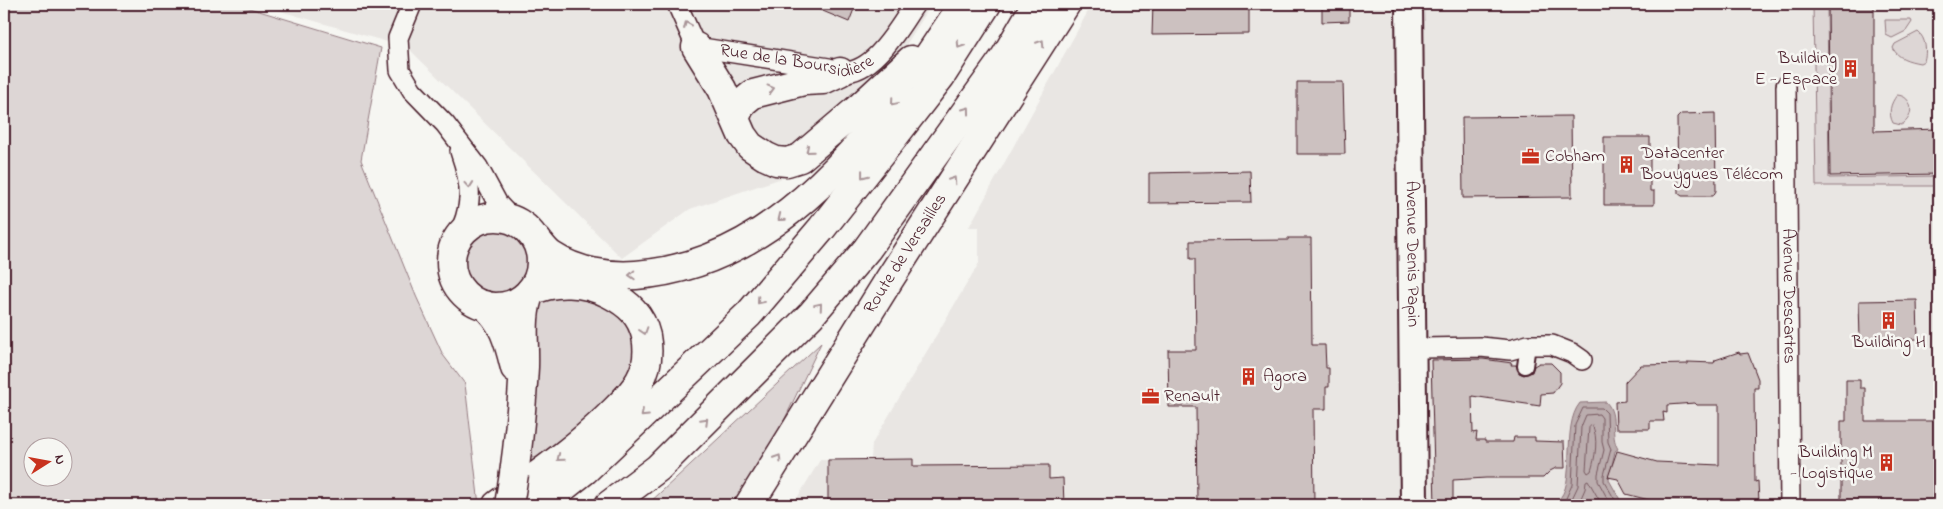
<svg xmlns="http://www.w3.org/2000/svg" width="1943" height="509" font-family="'Indie Flower',sans-serif">
<style>
.built{fill:#e9e6e3}
.green{fill:#ddd6d5;stroke:#947a80;fill-rule:evenodd}
.water{fill:#bbadae;stroke:#8e747a}
.lines{fill:none;stroke-linecap:round;stroke-linejoin:round}
.shore{stroke:#77585f;stroke-width:1}
.building{fill:#ccc1c0;stroke:#4a1f2b}
.pedestrian-casing{stroke:#4a1f2b;stroke-width:18}
.minor-casing{stroke:#4a1f2b;stroke-width:22}
.secondary-casing{stroke:#4a1f2b;stroke-width:30}
.primary-casing{stroke:#4a1f2b;stroke-width:31}
.trunk-casing{stroke:#4a1f2b;stroke-width:31}
.pedestrian{stroke:#f6f6f2;stroke-width:14}
.minor{stroke:#f6f6f2;stroke-width:19}
.secondary{stroke:#f6f6f2;stroke-width:26}
.primary{stroke:#f6f6f2;stroke-width:28}
.trunk{stroke:#f6f6f2;stroke-width:28}
.primary-bridge-casing{stroke:#4a1f2b;stroke-width:31;stroke-linecap:butt}
.primary-bridge{stroke:#f6f6f2;stroke-width:28}
.oneway{stroke:#a99598}
.labels{text-anchor:middle;dominant-baseline:central;stroke-width:5;stroke-linejoin:round;paint-order:stroke}
.street-label{font-size:18px;fill:#4a1f2b;stroke:#f6f6f2}
.poi-label{font-size:18px;fill:#4a1f2b;stroke:#f6f6f2;text-anchor:start}
</style>
<rect width="100%" height="100%" fill="#f6f6f2"/>
<filter id="ink" filterUnits="userSpaceOnUse"><feTurbulence type="fractalNoise" baseFrequency=".02" numOctaves="2"/><feDisplacementMap in="SourceGraphic" scale="10" xChannelSelector="R" yChannelSelector="G"/><feConvolveMatrix kernelMatrix="1 2 1 2 8 2 1 2 1" color-interpolation-filters="sRGB"/></filter>
<g filter="url(#ink)">
<!-- built -->
<g class="built">
<path d="M256,4H932L885,78L812,168L690,209L622,258L408,48Z"/>
<path d="M1092,4H1939V505H793L820,460L871,459L872,444L979,263V227H969Z"/>
</g>
<!-- green -->
<g class="green">
<path d="M4,4H236L381,48L361,160L416,296L443,355L465,384L479,505H4ZM62,446V476H32V446Z"/>
<path d="M1813,4H1827L1829,178L1939,176V186H1816Z"/>
<path d="M1885,20H1911L1912,22L1906,31L1892,38L1886,35Z"/>
<path d="M1918,32C1926,38 1927,52 1924,61L1920,63C1909,61 1897,58 1893,48L1895,44Z"/>
<path d="M1897,95C1914,96 1915,118 1901,125L1893,123C1888,113 1890,104 1897,95Z"/>
<circle cx="495" cy="261" r="33"/>
<path d="M548,294L574,295L602,306L617,314L627,325L634,340L635,353L631,370L622,386L542,459L526,457L536,303Z"/>
<path d="M821,343L780,429L737,505H647Z"/>
</g>
<!-- water -->
<path class="water" d="M1606,402C1619,416 1609,434 1618,449L1615,451L1609,480L1623,505H1559L1557,501C1578,485 1560,427 1580,403Z"/>
<g class="lines">
<!-- shore -->
<g class="shore">
<path d="M1592,425C1599,437 1595,459 1591,471L1588,473L1586,470L1589,428Z"/>
<path d="M1563,505L1572,485L1575,425L1583,408H1602L1607,413L1608,442L1611,449L1604,475V481L1618,505"/>
<path d="M1569,505L1578,486L1581,427L1586,415L1599,414L1602,418V442L1604,450L1598,474V481L1611,505"/>
<path d="M1578,505L1585,489L1586,481L1588,480L1602,505"/>
</g>
</g>
<!-- building -->
<g class="building">
<path d="M806,4H856L849,22Z"/>
<path d="M1153,4H1249V34L1152,35Z"/>
<path d="M1322,4H1349V21L1322,22Z"/>
<path d="M1828,4H1874V131L1939,129V174L1830,176Z"/>
<path d="M1297,82H1343L1345,154H1297Z"/>
<path d="M1715,113L1716,191L1713,196H1682L1678,193L1677,118L1681,114Z"/>
<path d="M1571,116L1572,197L1463,198L1462,117Z"/>
<path d="M1604,137H1650V191H1654V205H1604Z"/>
<path d="M1250,171L1251,202L1149,203V173Z"/>
<path d="M1288,238H1311L1312,345H1325L1326,368H1329V387H1326V409H1313L1314,505H1197L1196,407H1169L1168,350H1196L1195,259H1190V241L1288,240Z"/>
<path d="M1917,300L1918,339L1860,340L1859,301Z"/>
<path d="M1739,352L1740,354L1748,353L1758,379V388H1754L1755,482L1758,481L1759,503H1754V505L1664,504L1626,494L1618,479L1608,477L1617,451L1657,462L1719,465V405H1697L1695,403L1667,405V413L1663,412L1664,421H1650V429H1616L1615,402L1625,401V382L1641,365L1688,364V362L1714,363L1715,360Z"/>
<path d="M1483,359L1512,363L1511,365H1516L1519,373L1524,375L1532,372L1534,366L1539,363H1551L1560,372V383L1553,393L1541,394L1540,406L1472,396L1473,433L1477,432L1476,440H1485V442H1513L1514,437H1535V441L1564,442L1565,468H1556L1550,471L1543,478H1486L1453,480V505H1435L1431,360Z"/>
<path d="M1846,380H1860V388H1865V421H1934L1935,505H1841V421H1846Z"/>
<path d="M913,459V466L1049,465V479L1063,478L1064,505H828V460Z"/>
</g>
<g class="lines">
<defs>
<path id="pedestrian" d="M1525,366L1528,345"/>
<g id="minor">
<path d="M412,4L398,38L400,70L412,90L445,124L478,167L498,204L512,219"/>
<path id="s1" d="M677,4L696,47L829,68C832,69 836,72 840,72C874,75 899,27 915,4"/>
<path id="s2" d="M1786,86L1790,505"/>
<path d="M456,241C473,206 473,188 460,151"/>
<path d="M1422,348L1481,347L1510,350L1528,345H1552L1572,353L1582,360"/>
</g>
<g id="secondary">
<path id="s3" d="M1409,4L1414,505"/>
</g>
<g id="primary">
<circle cx="496" cy="262" r="45"/>
<path d="M484,305C504,321 509,344 515,368"/>
<path d="M514,474C519,439 522,403 524,367C525,342 520,316 530,292"/>
<path id="s4" d="M749,505L889,280L1066,4"/>
</g>
<g id="trunk">
<path d="M696,47L722,89L742,135L750,146L765,156L776,161L787,162L800,158L860,107L911,60"/>
<path d="M735,118L742,103L753,94L804,81L823,80L840,72"/>
<path d="M537,240C541,245 546,252 552,256C576,272 608,277 636,275C755,266 837,176 906,87C927,61 944,31 964,4"/>
<path d="M497,505C535,477 574,450 608,417C619,406 632,395 640,380C648,366 649,352 646,336C641,315 629,304 610,294C586,282 554,279 530,292"/>
<path d="M541,505L585,470L749,314L822,228L889,143L941,76L987,4"/>
<path d="M609,505L658,468L811,315L867,249L1005,57L1036,4"/>
</g>
</defs>
<!-- pedestrian casing -->
<use href="#pedestrian" class="pedestrian-casing"/>
<!-- minor casing -->
<use href="#minor" class="minor-casing"/>
<!-- secondary casing -->
<use href="#secondary" class="secondary-casing"/>
<!-- primary casing -->
<use href="#primary" class="primary-casing"/>
<!-- trunk casing -->
<use href="#trunk" class="trunk-casing"/>
<!-- pedestrian -->
<use href="#pedestrian" class="pedestrian"/>
<!-- minor -->
<use href="#minor" class="minor"/>
<!-- secondary -->
<use href="#secondary" class="secondary"/>
<!-- primary -->
<use href="#primary" class="primary"/>
<!-- trunk -->
<use href="#trunk" class="trunk"/>
<defs>
<path id="primary-bridge" d="M509,505L514,474"/>
</defs>
<!-- primary-bridge casing -->
<use href="#primary-bridge" class="primary-bridge-casing"/>
<!-- primary-bridge -->
<use href="#primary-bridge" class="primary-bridge"/>
</g>
<!-- one-way arrows -->
<defs><path id="oneway-chevron" d="M-2-3.5L2.5 0L-2 3.5" fill="none" stroke-width="1.6" stroke-linecap="round" stroke-linejoin="round" transform="scale(1.25)"/></defs>
<g class="oneway">
<use href="#oneway-chevron" transform="translate(687 25) rotate(-114)"/>
<use href="#oneway-chevron" transform="translate(1041 43) rotate(-57)"/>
<use href="#oneway-chevron" transform="translate(960 45) rotate(122)"/>
<use href="#oneway-chevron" transform="translate(771 89) rotate(-15)"/>
<use href="#oneway-chevron" transform="translate(894 102) rotate(130)"/>
<use href="#oneway-chevron" transform="translate(967 110) rotate(-54)"/>
<use href="#oneway-chevron" transform="translate(809 150) rotate(140)"/>
<use href="#oneway-chevron" transform="translate(864 175) rotate(128)"/>
<use href="#oneway-chevron" transform="translate(953 180) rotate(-57)"/>
<use href="#oneway-chevron" transform="translate(469 185) rotate(85)"/>
<use href="#oneway-chevron" transform="translate(781 218) rotate(141)"/>
<use href="#oneway-chevron" transform="translate(632 275) rotate(177)"/>
<use href="#oneway-chevron" transform="translate(760 301) rotate(130)"/>
<use href="#oneway-chevron" transform="translate(819 306) rotate(-50)"/>
<use href="#oneway-chevron" transform="translate(644 331) rotate(72)"/>
<use href="#oneway-chevron" transform="translate(644 414) rotate(137)"/>
<use href="#oneway-chevron" transform="translate(705 421) rotate(-45)"/>
<use href="#oneway-chevron" transform="translate(560 458) rotate(141)"/>
<use href="#oneway-chevron" transform="translate(778 458) rotate(-58)"/>
</g>
</g>
<!-- icons -->
<defs>
<symbol id="building-bare" viewBox="-9 -9 18 18"><path d="M-4-6H4V6H1V3H-1V6H-4ZM-2.5-4.3h1.7v1.8h-1.7ZM.8-4.3h1.7v1.8H.8ZM-2.5-1h1.7V.8h-1.7ZM.8-1h1.7V.8H.8Z" fill="#c8321e" stroke="#f6f6f2" stroke-width="2.5" paint-order="stroke"/></symbol>
<symbol id="office-bare" viewBox="-9 -9 18 18"><path d="M-6-3h4V-5.5h4V-3h4V5H-6ZM-1-4.5V-3h2v-1.5ZM-6 0V1H6V0Z" fill="#c8321e" stroke="#f6f6f2" stroke-width="2.5" paint-order="stroke"/></symbol>
</defs>
<g fill-rule="evenodd">
<use href="#building-bare" x="1838" y="56" width="25" height="25"/>
<use href="#office-bare" x="1518" y="144" width="25" height="25"/>
<use href="#building-bare" x="1614" y="152" width="25" height="25"/>
<use href="#building-bare" x="1876" y="308" width="25" height="25"/>
<use href="#building-bare" x="1236" y="364" width="25" height="25"/>
<use href="#office-bare" x="1138" y="384" width="25" height="25"/>
<use href="#building-bare" x="1874" y="450" width="25" height="25"/>
</g>
<g class="labels">
<!-- street labels -->
<g class="street-label">
<text stroke="none"><textPath href="#s1" startOffset="150">Rue de la Boursidière</textPath></text>
<text stroke="none"><textPath href="#s4" startOffset="296">Route de Versailles</textPath></text>
<text stroke="none"><textPath href="#s3" startOffset="250">Avenue Denis Papin</textPath></text>
<text stroke="none"><textPath href="#s2" startOffset="210">Avenue Descartes</textPath></text>
</g>
<!-- poi labels -->
<g class="poi-label">
<text x="1837" y="59" text-anchor="end">Building<tspan x="1837" dy="21">E - Espace</tspan></text>
<text x="1641" y="154">Datacenter<tspan x="1641" dy="21">Bouygues Télécom</tspan></text>
<text x="1545" y="157">Cobham</text>
<text x="1889" y="343" text-anchor="middle">Building H</text>
<text x="1263" y="377">Agora</text>
<text x="1164" y="397">Renault</text>
<text x="1873" y="453" text-anchor="end">Building M<tspan x="1873" dy="21">- Logistique</tspan></text>
</g>
</g>
<!-- margin -->
<rect width="1943" height="509" fill="none" stroke="#f6f6f2" stroke-width="20"/>
<rect x="10" y="10" width="1923" height="489" fill="none" stroke="#4a1f2b" stroke-width="2" filter="url(#ink)"/>
<!-- north arrow -->
<g transform="translate(48 462) rotate(79)"><circle r="24" fill="#f6f6f2" stroke="#b1a0a2"/>
<path d="M0-4L9 19L0 12L-9 19Z" fill="#c8321e"/>
<text y="-8" font-size="14" font-weight="bold" text-anchor="middle" fill="#4a1f2b">N</text>
</g>
</svg>
